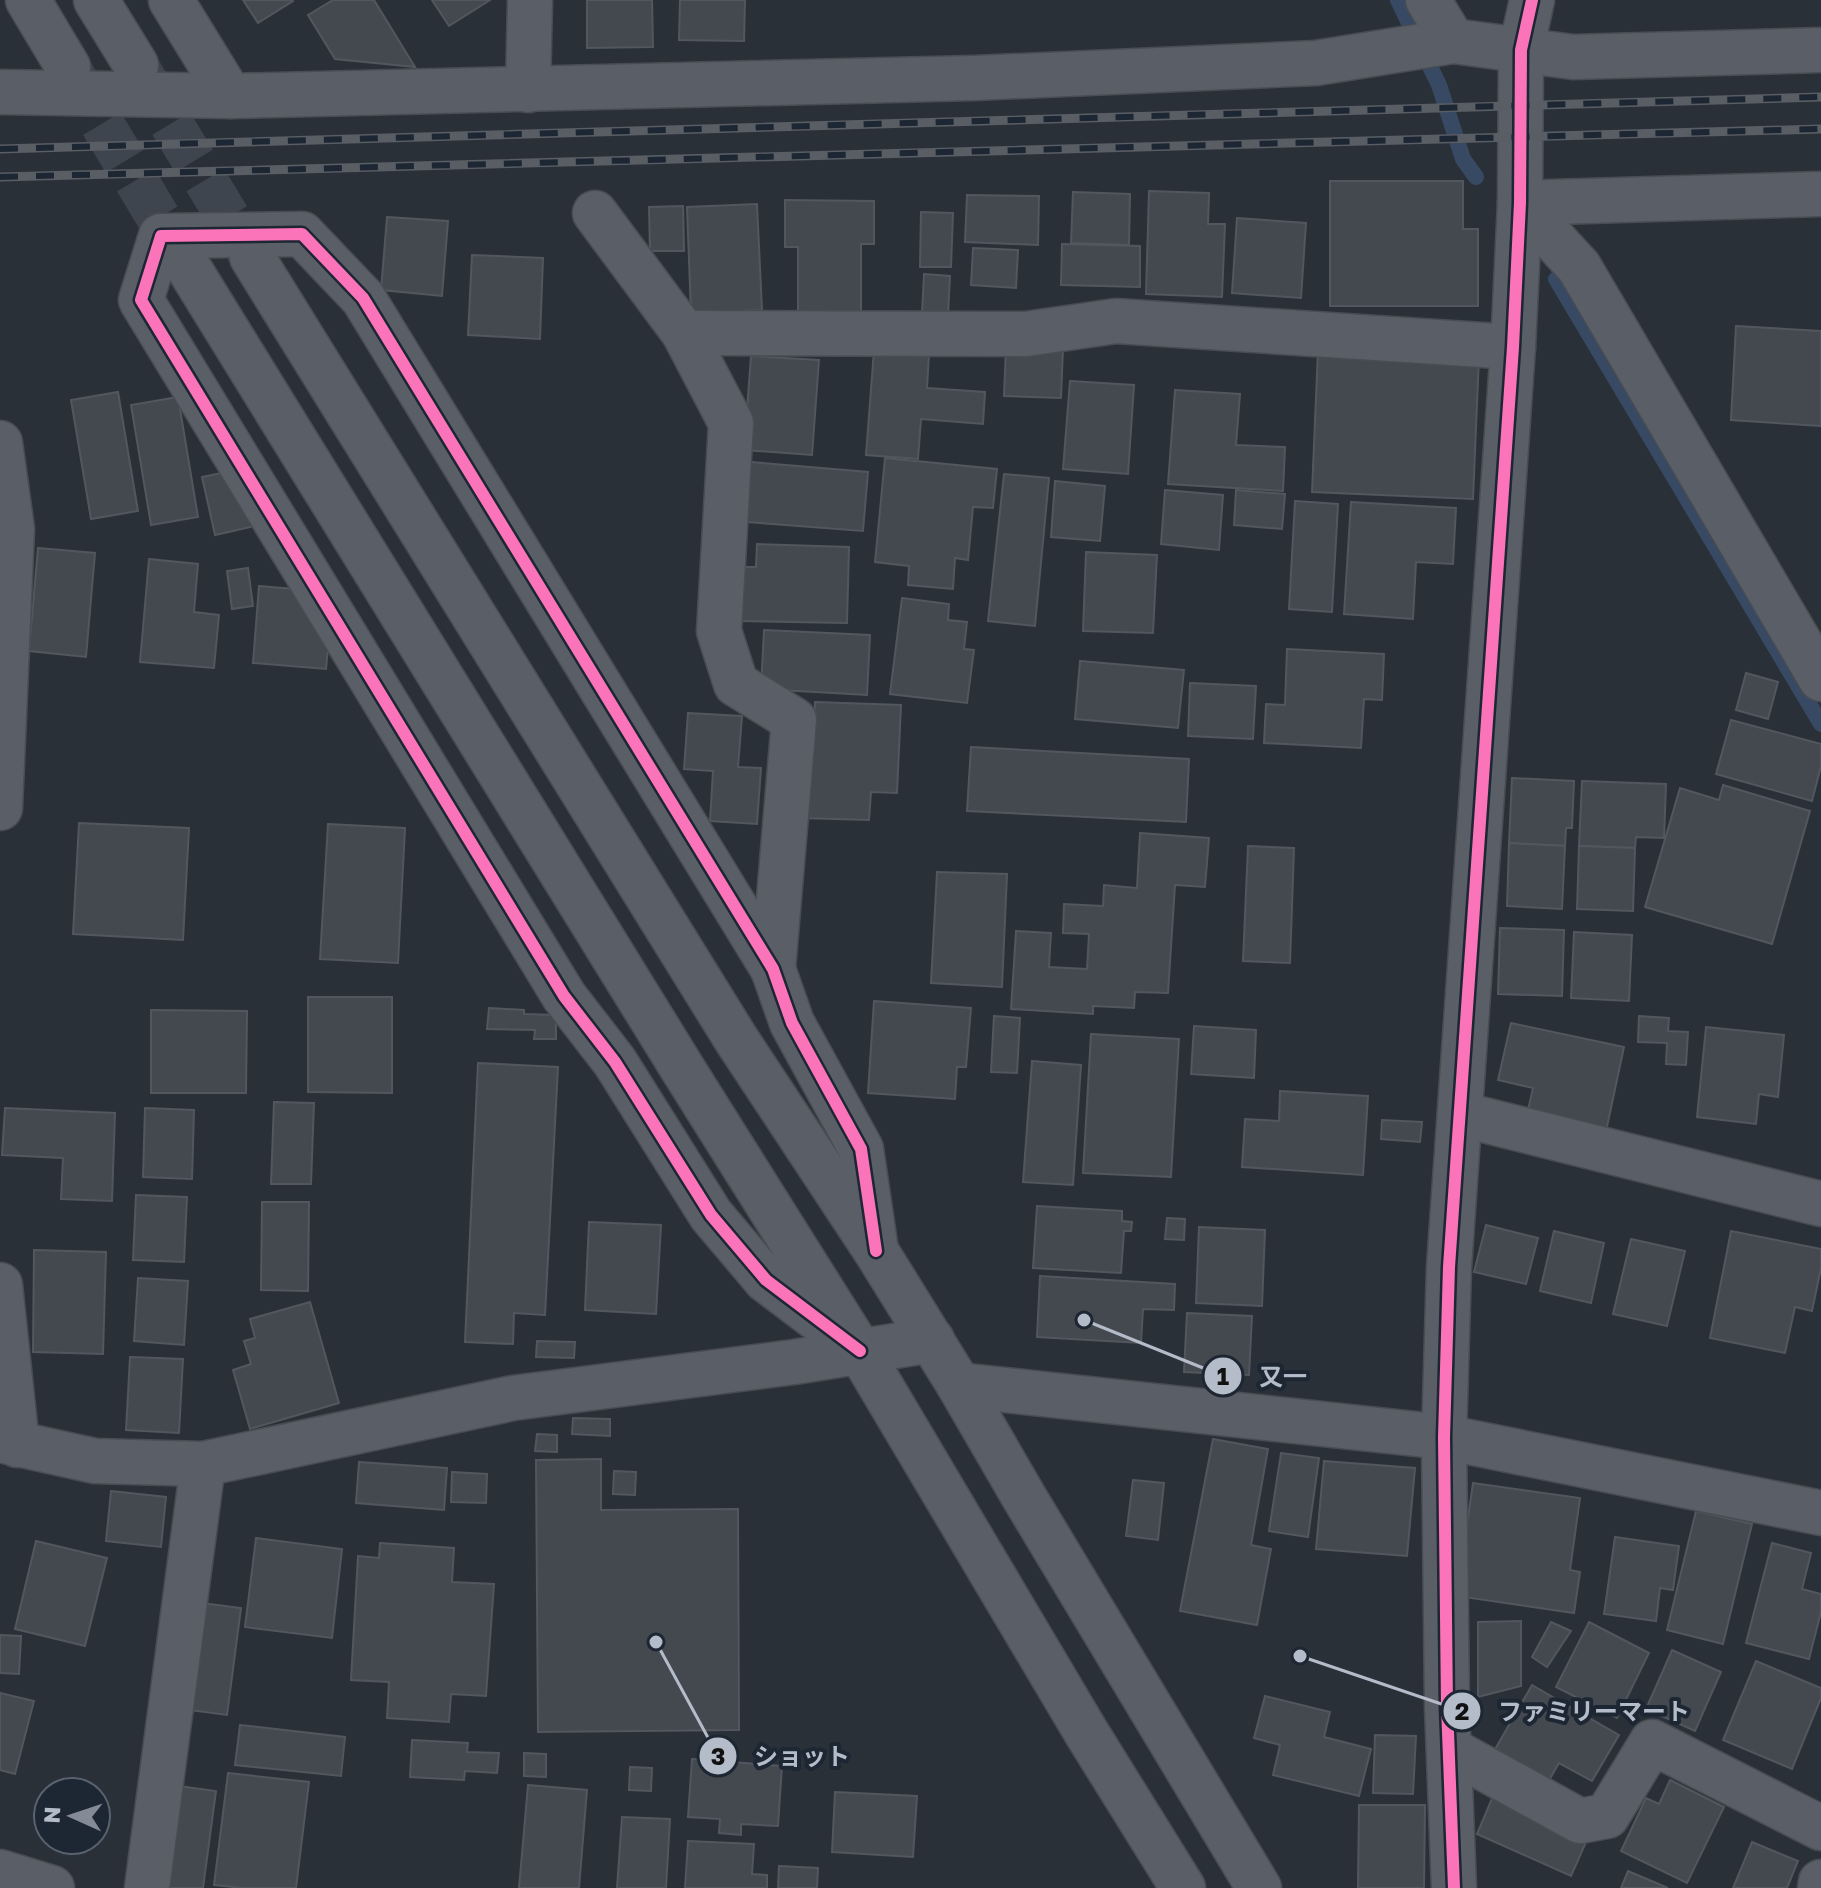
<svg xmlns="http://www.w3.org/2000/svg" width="1821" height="1888" font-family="'Golos Text','Noto Sans JP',sans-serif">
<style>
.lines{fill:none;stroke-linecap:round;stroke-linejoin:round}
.stream{stroke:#384963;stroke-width:16}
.building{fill:#444950;stroke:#52575f;stroke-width:2}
.minor-tunnel{stroke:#3f454e;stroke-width:44;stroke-dasharray:44 22;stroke-linecap:butt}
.minor-casing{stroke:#484c53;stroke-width:47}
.minor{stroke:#5a5e66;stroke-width:44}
.rail-casing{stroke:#595d64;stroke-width:9}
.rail{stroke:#1d2633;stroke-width:6;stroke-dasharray:18;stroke-linecap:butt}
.cycleway-casing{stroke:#1d2633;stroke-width:17}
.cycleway{stroke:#fb73b8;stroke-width:12}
.leader{fill:none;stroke:#b4bcc9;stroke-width:3}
.callout-dot{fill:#b4bcc9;stroke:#1d2633;stroke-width:3}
.mark-label{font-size:24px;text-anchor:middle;font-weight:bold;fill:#111}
.callout-label{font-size:24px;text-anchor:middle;font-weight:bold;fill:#b4bcc9;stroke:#1d2633;stroke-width:8;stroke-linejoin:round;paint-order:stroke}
</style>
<rect width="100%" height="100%" fill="#2a3038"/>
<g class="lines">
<!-- stream -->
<g class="stream">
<path d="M1398,0L1439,85L1463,159L1476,177"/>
<path d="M1556,279L1821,724"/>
</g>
</g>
<!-- building -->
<g class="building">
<path d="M243,0H292L293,1L258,23Z"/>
<path d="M333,0H374L415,67L335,59L308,15Z"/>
<path d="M432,0H490L449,26Z"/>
<path d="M587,0H652L653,47L587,48Z"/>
<path d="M680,0H745L744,41L679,40Z"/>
<path d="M1330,181H1463V229H1478V306H1330Z"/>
<path d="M1149,191L1209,193L1208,224H1225L1222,297L1146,294Z"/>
<path d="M1073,192L1130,194L1129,245L1071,243Z"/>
<path d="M967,195L1039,196L1038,245L965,242Z"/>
<path d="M785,200L874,201V244H861V313L798,312V247H785Z"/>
<path d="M757,204L762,310L691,313L687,207Z"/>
<path d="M683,206L684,251H650L649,207Z"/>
<path d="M921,212L953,213L951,267H920Z"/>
<path d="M387,217L448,221L442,296L381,290Z"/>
<path d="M1237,218L1306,223L1301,298L1232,293Z"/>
<path d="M1062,244L1140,246V287L1061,285Z"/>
<path d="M973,248L1018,250L1016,288L971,285Z"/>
<path d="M472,255L543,258L540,339L468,335Z"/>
<path d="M924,274L950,276L948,315L922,314Z"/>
<path d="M1736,326L1821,331V426L1731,420Z"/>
<path d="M1006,347L1063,348L1061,398L1004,396Z"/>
<path d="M874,350L929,354L927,388L985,392L983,424L921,419L918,459L866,455Z"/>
<path d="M1318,350L1479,357L1473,499L1312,492Z"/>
<path d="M751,356L819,360L812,455L744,450Z"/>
<path d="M1070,381L1134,385L1128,474L1063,469Z"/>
<path d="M1175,390L1240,394L1236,445L1285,447L1283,491L1168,484Z"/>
<path d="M118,392L138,511L91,519L71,400Z"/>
<path d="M178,397L198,517L151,525L131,405Z"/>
<path d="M885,458L997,469L993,508L973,507L968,560L955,558L953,589L908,585L909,566L875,562Z"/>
<path d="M751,462L868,472L863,531L747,522Z"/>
<path d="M226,472L259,525L215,535L202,477Z"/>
<path d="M1004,474L1049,478L1035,626L988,621Z"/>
<path d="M1055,481L1105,486L1100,541L1051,537Z"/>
<path d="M1165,490L1223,495L1219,550L1161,544Z"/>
<path d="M1236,490L1285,494L1282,529L1234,525Z"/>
<path d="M1295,501L1338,504L1332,612L1289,609Z"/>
<path d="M1351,502L1456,508L1453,564L1416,562L1413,619L1344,614Z"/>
<path d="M757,544L849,547L847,623L740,621L741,567H756Z"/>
<path d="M38,548L95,553L86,657L29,651Z"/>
<path d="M1086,552L1157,555L1153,633L1083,631Z"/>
<path d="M149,559L198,564L194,612L219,615L214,668L140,662Z"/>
<path d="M248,568L253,606L232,609L227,571Z"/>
<path d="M259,586L295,589L329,638L326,669L253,663Z"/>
<path d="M902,598L949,604L948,620L967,622L964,649L974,650L967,703L890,694Z"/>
<path d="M764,630L870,635L867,695L761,689Z"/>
<path d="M1287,649L1384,654L1382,700L1364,699L1361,748L1264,743L1266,704L1285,705Z"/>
<path d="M1080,661L1184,670L1178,728L1075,719Z"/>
<path d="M1746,673L1778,682L1768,719L1736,710Z"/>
<path d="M1190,683L1256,686L1253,739L1188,736Z"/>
<path d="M815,702L901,705L897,793L871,792L869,820L800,818L814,729Z"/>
<path d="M688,713L742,716L738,767L761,768L757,824L710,821L713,771L684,769Z"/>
<path d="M1731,720L1821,744V766L1812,801L1716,774Z"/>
<path d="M971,747L1189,759L1186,822L967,811Z"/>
<path d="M1512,778L1574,781L1572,828H1566L1565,846L1509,843Z"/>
<path d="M1582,781L1666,784L1664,838L1636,837L1635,848L1579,846Z"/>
<path d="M1723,785L1810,811L1772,944L1645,907L1680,788L1719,800Z"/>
<path d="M79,823L189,828L183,940L73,934Z"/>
<path d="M328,824L405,828L398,963L320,959Z"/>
<path d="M1140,833L1209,838L1205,887L1175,885L1168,993L1135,992L1134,1008L1093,1006V1014L1011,1009L1016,931L1051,933L1049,967L1087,969L1089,934L1063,933L1064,904L1103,906L1104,885L1137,888Z"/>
<path d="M1509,843L1565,846L1562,909L1507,906Z"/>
<path d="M1248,846L1294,848L1290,963L1243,961Z"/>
<path d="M1579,846L1635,848L1633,911L1577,909Z"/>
<path d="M937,872L1007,874L1002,987L931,983Z"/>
<path d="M1500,928L1564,930L1562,996L1498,994Z"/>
<path d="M1574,932L1632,935L1629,1001L1571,998Z"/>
<path d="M308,997H392V1093L308,1092Z"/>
<path d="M874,1001L971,1008L966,1067H957L955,1099L868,1093Z"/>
<path d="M489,1008L524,1010V1014L556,1015V1039H534L535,1030L487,1029Z"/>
<path d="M151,1010L247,1011L246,1093H151Z"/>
<path d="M994,1016L1020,1018L1017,1073L991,1072Z"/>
<path d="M1639,1016L1669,1018L1668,1031L1688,1032L1686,1065L1666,1064L1667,1043L1638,1042Z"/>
<path d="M1511,1023L1624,1047L1605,1136L1526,1119L1533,1088L1498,1080Z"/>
<path d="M1194,1026L1256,1030L1254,1078L1191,1074Z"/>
<path d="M1706,1027L1784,1035L1778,1097L1759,1094L1756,1124L1697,1117Z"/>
<path d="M1091,1034L1179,1039L1171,1177L1083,1173Z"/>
<path d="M1032,1061L1081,1065L1073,1185L1023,1182Z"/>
<path d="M478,1063L558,1067L545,1315L514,1313L513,1344L465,1342Z"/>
<path d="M1280,1091L1368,1096L1363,1175L1242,1167L1245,1119L1279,1121Z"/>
<path d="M274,1102L314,1103L311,1184H271Z"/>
<path d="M5,1108L115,1113L112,1201L61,1199L63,1158L2,1155Z"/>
<path d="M145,1108L194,1110L192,1179L143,1177Z"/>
<path d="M1382,1120L1422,1122L1420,1142L1381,1139Z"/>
<path d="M136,1195L187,1197L184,1262L133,1260Z"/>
<path d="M262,1202H309L308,1291L261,1290Z"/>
<path d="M1037,1206L1122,1211V1221L1132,1222L1131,1231H1124L1121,1273L1033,1268Z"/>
<path d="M1167,1218L1185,1219L1184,1240L1165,1239Z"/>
<path d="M589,1222L661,1225L656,1314L585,1310Z"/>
<path d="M1486,1225L1538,1238L1526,1284L1474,1272Z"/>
<path d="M1199,1227L1265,1230L1262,1306L1196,1303Z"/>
<path d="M1554,1231L1604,1243L1591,1303L1540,1291Z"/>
<path d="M1731,1231L1821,1249V1268L1812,1311L1795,1307L1785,1353L1710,1338Z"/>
<path d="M1631,1239L1685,1251L1667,1326L1613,1314Z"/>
<path d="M34,1250L106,1252L103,1354L33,1352Z"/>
<path d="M1040,1276L1175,1284L1174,1310L1143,1309L1141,1343L1037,1337Z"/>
<path d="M138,1278L188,1281L184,1345L134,1341Z"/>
<path d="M310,1302L339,1403L250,1429L233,1370L251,1364L244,1341L255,1338L250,1319Z"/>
<path d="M1187,1313L1252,1316L1249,1375L1184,1372Z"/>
<path d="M537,1341L575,1342L574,1358L536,1357Z"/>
<path d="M130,1357L183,1359L179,1433L126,1430Z"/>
<path d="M573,1418L610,1419V1436L572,1434Z"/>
<path d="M537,1434L557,1435V1452L535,1451Z"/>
<path d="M1213,1439L1268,1449L1251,1545L1271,1549L1257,1625L1180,1611Z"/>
<path d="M1281,1453L1319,1458L1308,1537L1269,1531Z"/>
<path d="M601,1459V1510L738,1509L739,1730L538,1732L536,1460Z"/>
<path d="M1324,1461L1415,1468L1407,1556L1316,1549Z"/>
<path d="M359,1462L447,1468L444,1510L356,1503Z"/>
<path d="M614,1471L636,1472L635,1495L613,1494Z"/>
<path d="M452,1472L487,1474L486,1503L451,1502Z"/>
<path d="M1133,1480L1164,1483L1158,1540L1126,1536Z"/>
<path d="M1473,1483L1580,1498L1570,1570L1580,1572L1574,1613L1457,1596Z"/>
<path d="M111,1491L166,1497L161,1547L106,1541Z"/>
<path d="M1696,1511L1752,1524L1723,1644L1667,1630Z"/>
<path d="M1615,1537L1679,1546L1673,1590L1660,1588L1656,1621L1604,1614Z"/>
<path d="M256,1538L342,1549L332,1638L245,1627Z"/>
<path d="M36,1541L107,1558L85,1646L15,1629Z"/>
<path d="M380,1543L454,1548L452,1582L494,1584L486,1696L451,1694L449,1722L387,1718L389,1682L351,1680L358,1556L379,1558Z"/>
<path d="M1772,1543L1811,1553L1802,1589L1821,1594V1612L1809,1659L1746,1643Z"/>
<path d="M202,1603L241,1608L227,1715L189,1710Z"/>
<path d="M1521,1621V1686L1478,1697V1622Z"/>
<path d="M1551,1622L1571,1631L1547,1667L1532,1657Z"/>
<path d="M1589,1622L1649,1653L1617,1718L1556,1687Z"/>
<path d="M0,1635L21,1636L19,1674L0,1673Z"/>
<path d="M1672,1650L1721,1672L1695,1731L1646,1709Z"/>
<path d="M1756,1661L1821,1688V1698L1792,1769L1723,1740Z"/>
<path d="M1532,1685L1619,1735L1592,1781L1559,1763L1544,1789L1490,1758Z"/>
<path d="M0,1693L34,1701L15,1774L0,1770Z"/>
<path d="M1265,1696L1330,1712L1324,1737L1371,1749L1359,1796L1273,1775L1280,1745L1254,1738Z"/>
<path d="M240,1725L345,1737L341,1776L235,1765Z"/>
<path d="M1375,1735L1416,1736L1413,1794L1373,1793Z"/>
<path d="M412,1740L468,1743L467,1752L499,1753L497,1773L465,1771L464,1780L410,1777Z"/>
<path d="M524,1753L546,1754V1777L524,1776Z"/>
<path d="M692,1759L782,1766L778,1826L741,1824V1835L719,1833L720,1819L688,1817Z"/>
<path d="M630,1767L652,1768L651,1791L629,1790Z"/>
<path d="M228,1773L309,1782L296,1888H243L214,1885Z"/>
<path d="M1670,1780L1724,1807L1687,1883L1621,1851L1646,1798L1659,1804Z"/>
<path d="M171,1785L216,1791L203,1888H157Z"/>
<path d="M528,1785L587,1790L579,1888H519Z"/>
<path d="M835,1792L917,1796L913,1857L832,1852Z"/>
<path d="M1493,1796L1587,1840L1571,1876L1477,1834Z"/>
<path d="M1359,1805H1425L1424,1888H1358Z"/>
<path d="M622,1817L670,1819L666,1888H617Z"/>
<path d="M688,1841L754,1844L752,1874L767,1875V1888H685Z"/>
<path d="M1752,1842L1798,1861L1787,1888H1733Z"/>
<path d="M779,1866L818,1868L817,1888H778Z"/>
<path d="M1628,1871L1668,1888H1621Z"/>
</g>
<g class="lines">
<!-- minor-tunnel -->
<g class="minor-tunnel">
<path d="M68,67L185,262"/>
<path d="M137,67L252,257"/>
</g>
<defs>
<g id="minor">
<path d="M28,0L68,67"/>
<path d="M96,0L136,65"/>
<path d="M171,0L230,96"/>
<path d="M1428,0L1453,41L1573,57L1821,50"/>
<path d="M528,90L530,0"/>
<path d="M0,92L230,96L974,78L1316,63L1453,41"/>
<path d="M1520,203L1579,267L1821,679"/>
<path d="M1520,203L1821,194"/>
<path d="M595,213L684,333L731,423L719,631L736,684L794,720L773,969"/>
<path d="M252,257L736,1039L876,1251L959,1385L1024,1497L1259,1888"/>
<path d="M185,262L684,1071L860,1351L1086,1732L1183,1888"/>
<path d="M684,333L1026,334L1116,321L1513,347"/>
<path d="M0,443L12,529L0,808"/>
<path d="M1460,1114L1821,1204"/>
<path d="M0,1285L17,1445"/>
<path d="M860,1351L766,1280L711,1215L615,1062L564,996L141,300L161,236L302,234L363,298L773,969L792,1023L861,1149L876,1251"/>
<path d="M959,1385L1444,1437L1821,1513"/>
<path d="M0,1440L95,1461L203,1464L513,1398L794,1362L932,1340"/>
<path d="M1449,1749L1580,1821L1607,1816L1652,1742L1821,1828"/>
<path d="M0,1872L52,1888"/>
<path d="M147,1888L203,1464"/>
<path d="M1454,1888L1447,1706L1444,1437L1449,1267L1513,347L1520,203L1521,50L1532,0"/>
<path d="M1820,1888L1821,1882"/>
</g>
</defs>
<!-- minor casing -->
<use href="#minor" class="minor-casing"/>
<!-- minor -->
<use href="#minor" class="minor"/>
<defs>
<g id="rail">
<path d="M0,149L1821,97"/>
<path d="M0,177L1821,129"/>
</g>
</defs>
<!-- rail casing -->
<use href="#rail" class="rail-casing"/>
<!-- rail -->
<use href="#rail" class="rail"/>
<defs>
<g id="cycleway">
<path d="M860,1351L766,1280L711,1215L615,1062L564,996L141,300L161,236L302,234L363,298L773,969L792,1023L861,1149L876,1251"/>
<path d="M1454,1888L1447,1706L1444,1437L1449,1267L1513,347L1520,203L1521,50L1532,0"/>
</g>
</defs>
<!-- cycleway casing -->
<use href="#cycleway" class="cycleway-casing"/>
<!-- cycleway -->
<use href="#cycleway" class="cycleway"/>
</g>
<!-- callouts -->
<path class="leader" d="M1084 1320L1223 1376M1300 1656L1462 1711M656 1642L718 1756"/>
<g class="callout-dot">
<circle cx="1084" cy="1320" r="8"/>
<circle cx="1300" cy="1656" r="8"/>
<circle cx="656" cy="1642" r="8"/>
<circle cx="1223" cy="1376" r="20"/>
<circle cx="1462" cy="1711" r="20"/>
<circle cx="718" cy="1756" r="20"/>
</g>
<g class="mark-label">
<text x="1223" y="1385">1</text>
<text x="1462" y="1720">2</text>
<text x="718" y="1765">3</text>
</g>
<g class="callout-label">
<text x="1283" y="1385">又一</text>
<text x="1594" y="1720">ファミリーマート</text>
<text x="802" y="1765">ショット</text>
</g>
<!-- north arrow -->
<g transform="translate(72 1816) rotate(273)"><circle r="38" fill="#1d2633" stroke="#59626f" stroke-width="2"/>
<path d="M0-6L14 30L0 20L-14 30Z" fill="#848b96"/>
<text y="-12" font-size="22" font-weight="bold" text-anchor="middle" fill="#b4bcc9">N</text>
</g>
</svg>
